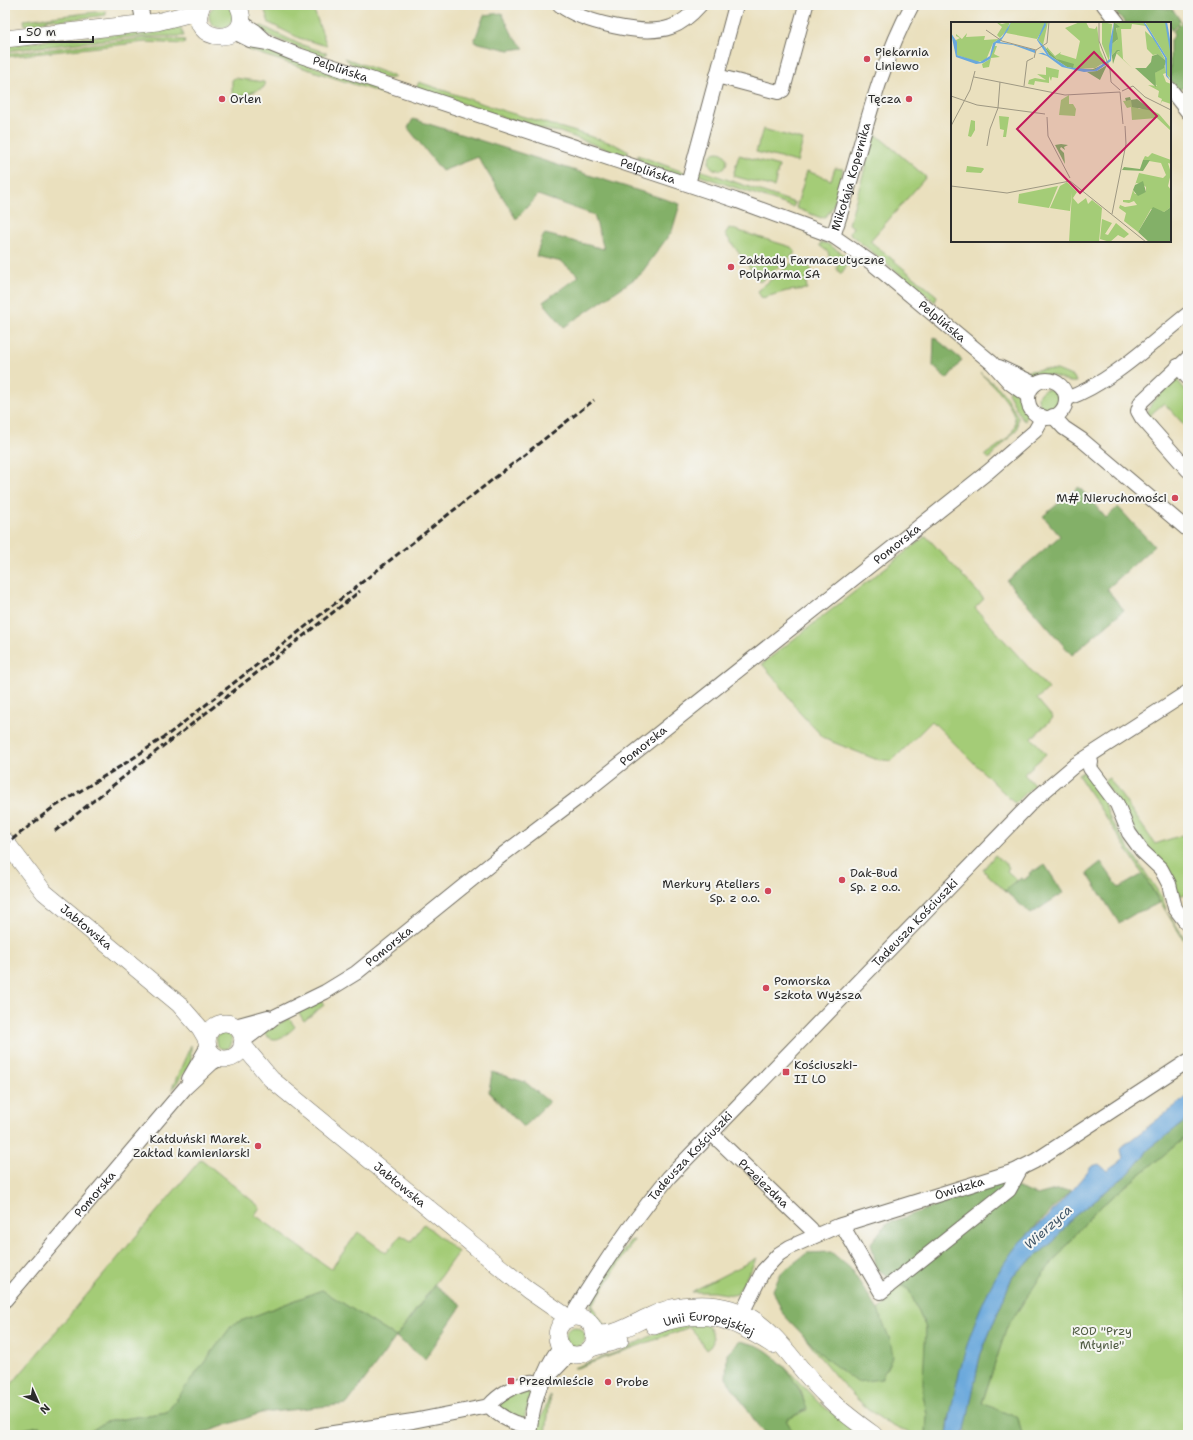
<svg xmlns="http://www.w3.org/2000/svg" width="1193" height="1440" font-family="'Shantell Sans',sans-serif">
<style>
.green{fill:#a4cc77;stroke:#687c51}
.forest{fill:#83b068;stroke:#576e4a}
.water{fill:#6aa8dc;stroke:#4a6a84}
.lines{fill:none;stroke-linecap:round;stroke-linejoin:round}
.minor-casing{stroke:#6e6a5e;stroke-width:16}
.major-casing{stroke:#6e6a5e;stroke-width:18}
.minor{stroke:#fff;stroke-width:14}
.major{stroke:#fff;stroke-width:17}
.rail{stroke:#2b2b2b;stroke-width:3;stroke-dasharray:6 3;stroke-linecap:butt}
.poi-dot{fill:#d1495b;stroke:#f6f6f2;stroke-width:1.5}
.labels{text-anchor:middle;dominant-baseline:central;stroke-width:4;stroke-linejoin:round;paint-order:stroke}
.poi-label{font-size:12px;fill:#2b2b2b;stroke:#f6f6f2;text-anchor:start}
.street-label{font-size:12px;fill:#2b2b2b;stroke:#f6f6f2}
.park-label{font-size:12px;fill:#4f5b42;stroke:#f6f6f2}
.water-label{font-size:13px;font-style:italic;fill:#415769;stroke:#f6f6f2}
.inset-river{fill:none;stroke:#6aa8dc;stroke-width:2}
.inset-road{fill:none;stroke:#9e9883;stroke-width:1}
.view{fill:#c2185b;fill-opacity:0.15;stroke:#c2185b;stroke-width:2}
.inset-edge{fill:none;stroke:#2b2b2b;stroke-width:2}
</style>
<rect width="100%" height="100%" fill="#f6f6f2"/>
<filter id="ink" filterUnits="userSpaceOnUse"><feTurbulence type="fractalNoise" baseFrequency=".025" numOctaves="2"/><feDisplacementMap in="SourceGraphic" scale="8" xChannelSelector="R" yChannelSelector="G"/><feConvolveMatrix kernelMatrix="1 2 1 2 8 2 1 2 1" color-interpolation-filters="sRGB"/></filter>
<filter id="wash" filterUnits="userSpaceOnUse"><feTurbulence type="fractalNoise" baseFrequency=".012" numOctaves="4" result="noise"/><feDisplacementMap in="SourceGraphic" scale="16" xChannelSelector="R" yChannelSelector="G"/><feGaussianBlur stdDeviation="0.9" result="paint"/><feColorMatrix in="noise" values="0 0 0 0 0 0 0 0 0 0 0 0 0 0 0 0 0 1.4 0 .05"/><feComposite in="paint" operator="in"/></filter>
<g filter="url(#wash)">
<rect width="100%" height="100%" fill="#eae0be"/>
<!-- green -->
<g class="green">
<circle cx="221" cy="16" r="12"/>
<path d="M263,5H312L327,46L299,38L269,23Z"/>
<path d="M106,11V15L58,21L54,19H47V21L25,25L24,20Z"/>
<path d="M262,26L299,44L327,53L323,56L316,55L268,35L259,27Z"/>
<path d="M181,28L184,36L131,37L5,51V45Z"/>
<path d="M146,38L185,40L184,44L145,42L5,57V54Z"/>
<path d="M250,45L378,88L384,94L248,50Z"/>
<path d="M345,58L396,77C384,83 353,68 345,58Z"/>
<path d="M234,78L264,82L265,85L263,88L232,100V80Z"/>
<path d="M419,82L504,111L576,132L614,144L629,152L625,156L560,132L538,129L416,88Z"/>
<path d="M763,129L803,140L797,162L756,152Z"/>
<path d="M874,136H878L926,177L870,241L937,296L935,302L851,235L850,232L853,227L849,224Z"/>
<circle cx="718" cy="161" r="9"/>
<path d="M637,155L686,173L681,176L642,164L639,160Z"/>
<path d="M739,155L779,166L774,187L733,176Z"/>
<path d="M835,168L843,169C840,182 835,216 821,218L796,208L807,171L831,180Z"/>
<path d="M697,169L795,203L793,207L695,174Z"/>
<path d="M729,228L791,247L795,252L793,255L760,282L725,234Z"/>
<path d="M821,243H826L851,259L841,274L836,268L839,264L830,260L828,252L819,245Z"/>
<path d="M797,259H801L812,270L806,280L807,289L787,291L762,298L757,291Z"/>
<path d="M1044,369L1057,370L1074,377L1076,382C1066,383 1062,378 1053,376C1046,374 1040,377 1033,379L1022,372Z"/>
<path d="M980,373L999,388L1006,397L1018,417L1017,429L989,459L985,455C994,448 1010,440 1014,428C1021,411 992,384 980,373Z"/>
<path d="M1181,375L1177,380L1188,393V429L1164,403L1150,415L1157,422L1154,425L1146,416L1152,402Z"/>
<path d="M1010,388C1021,397 1030,406 1025,421L1022,419L1008,393Z"/>
<circle cx="1048" cy="399" r="10"/>
<path d="M926,536L984,599L975,608L1048,689L1037,699L1053,718L1032,738L1046,754L1024,774L1034,785L1015,804L932,721L892,761L875,759L825,739L799,712L778,682L762,664Z"/>
<path d="M1086,770L1099,787L1111,821L1161,896L1167,911L1188,944V947L1143,874L1078,775Z"/>
<path d="M1109,778L1155,844L1188,833V893L1176,897L1104,781Z"/>
<path d="M995,855L1009,867L1007,871L1017,880L1005,891L983,870Z"/>
<path d="M321,1000L324,1005L304,1021L298,1012Z"/>
<path d="M289,1018L295,1027C286,1035 275,1046 264,1033Z"/>
<circle cx="224" cy="1041" r="8"/>
<path d="M191,1045V1063L172,1090V1088Z"/>
<path d="M1188,1135V1435H1022L1018,1418L982,1404L1007,1327L1039,1279L1094,1212Z"/>
<path d="M201,1159L260,1207L255,1215L331,1269L358,1232L386,1253L401,1235L411,1241L424,1224L458,1252L396,1337L322,1290L233,1324L167,1412L105,1422L85,1435H52L39,1426L10,1432L5,1435V1392Z"/>
<path d="M634,1240L592,1306L604,1325L601,1327L592,1316L591,1304L600,1286L603,1285L602,1282L630,1241Z"/>
<path d="M757,1258L737,1294L733,1295L714,1292H691Z"/>
<path d="M899,1284L909,1290L926,1328L923,1395L927,1414L926,1435C877,1435 829,1369 802,1334L825,1358L890,1340L878,1310L889,1301L891,1288Z"/>
<path d="M705,1324C713,1329 714,1338 712,1346L707,1350L690,1327L577,1368H573L623,1350L659,1332L685,1325Z"/>
<circle cx="575" cy="1337" r="10"/>
<path d="M780,1362L819,1403L862,1435H795L786,1420L807,1410L801,1391Z"/>
<path d="M526,1388H533L524,1419L521,1420L499,1408L498,1402Z"/>
<path d="M550,1395L546,1435H536L539,1419L543,1414Z"/>
</g>
<!-- forest -->
<g class="forest">
<path d="M1111,5H1150L1173,10L1181,21L1172,30L1170,29V23H1125Z"/>
<path d="M502,13L513,36L524,48L509,50L474,42L484,15Z"/>
<path d="M1182,22L1188,29V84L1179,91L1170,80V40L1174,36L1173,31Z"/>
<path d="M413,119L680,204L672,231L640,275L564,327L543,302L579,276L562,262L536,256L542,238L545,234L604,249L594,215L538,195L516,219L478,157L442,171L408,128Z"/>
<path d="M934,337L962,360L947,379L933,366Z"/>
<path d="M1079,487L1106,518L1118,507L1154,546L1107,589L1124,610L1072,655L1007,581L1060,536L1043,516Z"/>
<path d="M1101,862L1119,888L1143,874L1160,903L1136,913L1119,923L1087,873Z"/>
<path d="M1045,865L1063,893L1031,914L1005,891L1021,878L1024,880L1030,875L1029,873Z"/>
<path d="M492,1072L525,1082L549,1102L523,1127L489,1092Z"/>
<path d="M1188,1119V1135L1094,1212L1039,1279L1007,1327L982,1403L1018,1418L1022,1435H968L965,1428L980,1356L1013,1275L1054,1241L1072,1218L1129,1173L1149,1149Z"/>
<path d="M1002,1182L1037,1195L1055,1190H1071L1019,1243L949,1418L947,1435H926L927,1414L923,1395V1377L926,1328L909,1290L877,1269L871,1243L886,1224Z"/>
<path d="M831,1252L850,1268L878,1310L890,1340L893,1356L881,1379L857,1382L825,1358L802,1334L783,1314L773,1290L781,1273L807,1253Z"/>
<path d="M435,1285L462,1305L425,1359L396,1337L347,1404L261,1413L198,1435H85L105,1422L167,1412L233,1324L322,1290L396,1337Z"/>
<path d="M740,1341C746,1343 753,1344 758,1346C783,1358 799,1385 807,1409L786,1420L795,1435H770L761,1430L726,1378L727,1354Z"/>
<path d="M39,1426L52,1435H6L10,1432Z"/>
</g>
<!-- water -->
<path class="water" d="M1188,1096V1119L1149,1149L1129,1173L1072,1218L1054,1241L1013,1275L980,1356L964,1435H947C956,1372 977,1293 1019,1243C1027,1234 1037,1227 1046,1218C1062,1202 1077,1184 1092,1166L1099,1164L1107,1171L1122,1160L1123,1158L1121,1150L1123,1146Z"/>
</g>
<g filter="url(#ink)">
<g class="lines">
<defs>
<g id="minor">
<path d="M140,5L144,24"/>
<path d="M560,5C582,22 644,37 671,27C683,23 692,14 700,5"/>
<path d="M1104,5L1118,23"/>
<path d="M241,22L255,31L268,43"/>
<path id="s1" d="M234,32L250,40L268,43L295,54L735,200L833,236L872,263L992,363L1010,383L1028,396"/>
<path d="M717,76L736,5"/>
<path d="M1170,89L1188,112"/>
<path d="M688,184L717,76L778,92L783,90L806,5"/>
<path id="s2" d="M833,236C860,159 873,77 912,5"/>
<path d="M1188,358L1141,402L1138,411L1142,418L1188,470"/>
<path d="M1178,366L1188,378"/>
<path d="M999,367L1035,384"/>
<circle cx="1047" cy="399" r="19"/>
<path d="M1066,399C1112,382 1150,344 1188,314"/>
<path d="M1053,416L1064,428L1082,440L1188,530"/>
<path d="M1091,762L1090,768L1117,804L1129,833L1142,851L1161,869L1169,884L1175,908L1188,925"/>
<path d="M235,1026L268,1017"/>
<path id="s3" d="M242,1042L276,1016L325,992L356,973L497,859L575,800L989,471L1035,431L1043,417"/>
<path d="M189,1079L208,1046"/>
<path id="s4" d="M711,1133L811,1229L814,1236"/>
<path d="M842,1225L881,1292L1009,1190L1021,1168"/>
<path id="s5" d="M5,1300L185,1088L212,1063L221,1058"/>
<path id="s6" d="M570,1319C599,1269 632,1222 669,1177L1034,800L1075,765L1188,692"/>
<path id="s7" d="M737,1323L763,1271L779,1254L790,1247L838,1226L1015,1171L1035,1161L1188,1061"/>
<path d="M548,1377L570,1354"/>
<path d="M489,1406C499,1416 515,1426 530,1425"/>
<path d="M320,1435L413,1421L489,1406C498,1395 515,1385 530,1382C533,1381 538,1383 542,1384"/>
<path d="M529,1435C532,1405 542,1371 560,1347"/>
</g>
<g id="major">
<path d="M202,5C182,45 258,48 238,5"/>
<path d="M5,39L157,22L200,11"/>
<path id="s8" d="M5,841L44,892L179,1004L200,1028L207,1040"/>
<circle cx="225" cy="1041" r="18"/>
<path id="s9" d="M242,1044L271,1079L528,1290L570,1319"/>
<circle cx="576" cy="1336" r="19"/>
<path id="s10" d="M654,1326C704,1307 730,1318 773,1345"/>
<path d="M594,1333C614,1337 630,1325 648,1317C662,1310 678,1305 694,1305C764,1301 781,1351 823,1393C838,1409 856,1422 874,1435"/>
<path d="M591,1348L620,1340"/>
</g>
</defs>
<!-- minor casing -->
<use href="#minor" class="minor-casing"/>
<!-- major casing -->
<use href="#major" class="major-casing"/>
<!-- minor -->
<use href="#minor" class="minor"/>
<!-- major -->
<use href="#major" class="major"/>
<!-- rail -->
<g class="rail">
<path d="M168,743L360,591"/>
<path d="M55,831L172,739"/>
<path d="M5,845L51,809L129,761L170,733L594,400"/>
</g>
</g>
</g>
<!-- markers -->
<g class="poi-dot">
<circle cx="867" cy="59" r="4"/>
<circle cx="222" cy="99" r="4"/>
<circle cx="909" cy="99" r="4"/>
<circle cx="731" cy="267" r="4"/>
<circle cx="1175" cy="498" r="4"/>
<circle cx="842" cy="880" r="4"/>
<circle cx="768" cy="891" r="4"/>
<circle cx="766" cy="988" r="4"/>
<rect x="782" y="1068" width="8" height="8" rx="2"/>
<circle cx="258" cy="1146" r="4"/>
<rect x="507" y="1377" width="8" height="8" rx="2"/>
<circle cx="608" cy="1382" r="4"/>
</g>
<g class="labels">
<!-- poi labels -->
<g class="poi-label">
<text x="875" y="52">Piekarnia<tspan x="875" dy="14">Liniewo</tspan></text>
<text x="230" y="99">Orlen</text>
<text x="901" y="99" text-anchor="end">Tęcza</text>
<text x="739" y="260">Zakłady Farmaceutyczne<tspan x="739" dy="14">Polpharma SA</tspan></text>
<text x="1167" y="498" text-anchor="end">M# Nieruchomości</text>
<text x="850" y="873">Dak-Bud<tspan x="850" dy="14">Sp. z o.o.</tspan></text>
<text x="760" y="884" text-anchor="end">Merkury Ateliers<tspan x="760" dy="14">Sp. z o.o.</tspan></text>
<text x="774" y="981">Pomorska<tspan x="774" dy="14">Szkoła Wyższa</tspan></text>
<text x="794" y="1065">Kościuszki-<tspan x="794" dy="14">II LO</tspan></text>
<text x="250" y="1139" text-anchor="end">Kałduński Marek.<tspan x="250" dy="14">Zakład kamieniarski</tspan></text>
<text x="519" y="1381">Przedmieście</text>
<text x="616" y="1382">Probe</text>
</g>
<!-- street labels -->
<g class="street-label">
<text stroke="none"><textPath href="#s1" startOffset="113">Pelplińska</textPath></text>
<text stroke="none"><textPath href="#s1" startOffset="437">Pelplińska</textPath></text>
<text stroke="none"><textPath href="#s2" startOffset="62">Mikołaja Kopernika</textPath></text>
<text stroke="none"><textPath href="#s1" startOffset="772">Pelplińska</textPath></text>
<text stroke="none"><textPath href="#s3" startOffset="824">Pomorska</textPath></text>
<text stroke="none"><textPath href="#s3" startOffset="500">Pomorska</textPath></text>
<text stroke="none"><textPath href="#s6" startOffset="527">Tadeusza Kościuszki</textPath></text>
<text stroke="none"><textPath href="#s8" startOffset="119">Jabłowska</textPath></text>
<text stroke="none"><textPath href="#s3" startOffset="176">Pomorska</textPath></text>
<text stroke="none"><textPath href="#s6" startOffset="203">Tadeusza Kościuszki</textPath></text>
<text stroke="none"><textPath href="#s4" startOffset="73">Przejezdna</textPath></text>
<text stroke="none"><textPath href="#s9" startOffset="212">Jabłowska</textPath></text>
<text stroke="none"><textPath href="#s7" startOffset="274">Owidzka</textPath></text>
<text stroke="none"><textPath href="#s5" startOffset="139">Pomorska</textPath></text>
<text stroke="none"><textPath href="#s10" startOffset="57">Unii Europejskiej</textPath></text>
</g>
<!-- park labels -->
<g class="park-label">
<text x="1102" y="1331">ROD "Przy<tspan x="1102" dy="14">Młynie"</tspan></text>
</g>
<!-- water labels -->
<g class="water-label">
<text transform="translate(1048 1227) rotate(-42)">Wierzyca</text>
</g>
</g>
<!-- overview -->
<g transform="translate(951 22)">
<rect width="220" height="220" fill="#eae0be"/>
<path d="M45,0L51,2L59,0L56,8L49,16L46,13L51,5ZM60,0H93L94,3L86,17L55,11ZM94,0H97L92,23L87,18ZM129,0H135L138,6L144,7L146,4L149,28L155,41L157,40L154,43V40L144,46H122L106,37L96,27V25L104,34L110,30L109,32L125,37L129,19L114,6ZM151,0L161,2L158,39L151,22ZM165,0H192L195,4L181,2L180,7H170L172,37L182,47L165,31L170,28L164,30L161,33V22L166,18ZM194,0H215L220,26V57L216,53V36ZM194,9L203,17L215,39L207,32L202,33L196,27ZM16,11L23,12L16,11L15,15L34,14L33,18L48,17L42,21L35,38L26,40L6,33L5,18L9,16L5,14V12L11,17ZM42,24H46L43,32L49,35L40,36L38,45L32,46L31,42L39,37ZM214,44L215,51L212,52L215,60L220,62V82L211,79L209,83L211,77L207,75L208,69L197,63L206,64L203,60L204,51ZM95,45L108,48L107,56L101,55L100,59L98,54V61L84,59L83,63L77,62L78,58L84,56L95,58L86,52L95,53ZM118,73V82H122L125,87L124,94L108,93L110,78ZM180,78L188,87L196,86L208,92L220,106V109L206,96L181,98L180,85L176,86L172,79ZM48,94L58,95L55,115H52L53,108L49,107ZM20,98L24,99V108L20,115L17,114ZM201,131L220,138V142L217,141L220,151L217,164L220,168V185L213,190L200,187L187,210L173,199L175,191L168,186L169,183L174,185L186,183L183,179L178,181L172,180V178H179L182,168L184,172L195,170V165L191,162L185,161L184,163L188,151L212,156L215,153L210,141L192,138L194,134L197,135ZM16,144L32,146L33,147L30,151L15,150ZM116,160L126,170L122,176L127,182L135,176L137,182L141,178L151,186L148,220H118L121,170L119,189L99,186L109,164ZM107,164L98,186L67,181L68,172ZM151,197L161,201L154,212L157,213L165,201L178,212L173,216L167,213L159,220L149,217Z" fill="#a4cc77"/>
<path d="M163,0L169,5L165,6L167,17L161,22V33L166,28H170L166,30L162,42L160,28ZM93,24L106,37L123,42L122,46L142,47L152,43L151,39L155,41L151,45L143,48L126,47L116,45L98,33ZM207,32L215,39L213,46L204,51L205,65L184,46H195L200,40L201,34ZM156,43L149,58L136,50L146,49ZM179,75L180,78L186,77L202,89L181,85L180,78L175,79L174,76ZM110,122L117,123L113,125L114,128L110,125L109,127L113,131L114,142L104,123ZM192,138H199L192,149L171,148L173,145L189,147ZM192,159L195,170L187,174L182,168L184,163ZM202,185L213,190L220,185V219L198,220L187,210Z" fill="#83b068"/>
<path d="M60,0L57,8L49,20L61,22L84,28V31L62,23L45,21L39,37L32,41L25,42L5,35L0,11L6,20V33L29,40L39,34L42,21L51,15ZM94,0L95,3L87,18L93,24L98,33L116,45L143,48L159,37L158,24L163,0L160,39L146,49L133,50L111,45L96,34L87,31H92L87,28L96,33L86,18ZM192,0L195,2L216,36V53L220,59L215,54L214,36Z" fill="#6aa8dc"/>
<path class="inset-river" d="M215,0L220,29"/>
<path class="inset-road" d="M148,0V19L159,47L160,60L169,68M35,8L51,19L85,28M83,36L85,28L96,21L98,0M23,55L114,73L169,70M73,64L76,39L82,36M171,69L182,64L194,75L220,88M169,70L172,102M0,74L26,83L94,92M96,95L97,114L119,156M0,104L19,68L24,49M36,124L39,107L47,86L49,60M0,164L56,171L119,159L195,220M161,192L175,122L174,104"/>
<path class="view" d="M143,30L206,94L129,171L66,107Z"/>
<rect width="220" height="220" class="inset-edge"/>
</g>
<!-- margin -->
<rect width="1193" height="1440" fill="none" stroke="#f6f6f2" stroke-width="20"/>
<!-- north arrow -->
<g transform="translate(38 1402) rotate(135)" stroke="#f6f6f2" stroke-width="3" paint-order="stroke">
<path d="M0-3L7 15L0 10L-7 15Z" fill="#2b2b2b"/>
<text y="-6" font-size="11" font-weight="bold" text-anchor="middle" fill="#2b2b2b">N</text>
</g>
<!-- scale -->
<path d="M20 36v6h73v-6" fill="none" stroke="#2b2b2b" stroke-width="2"/>
<text x="26" y="36" font-size="12" fill="#2b2b2b" stroke="#f6f6f2" stroke-width="3" paint-order="stroke">50 m</text>
</svg>
